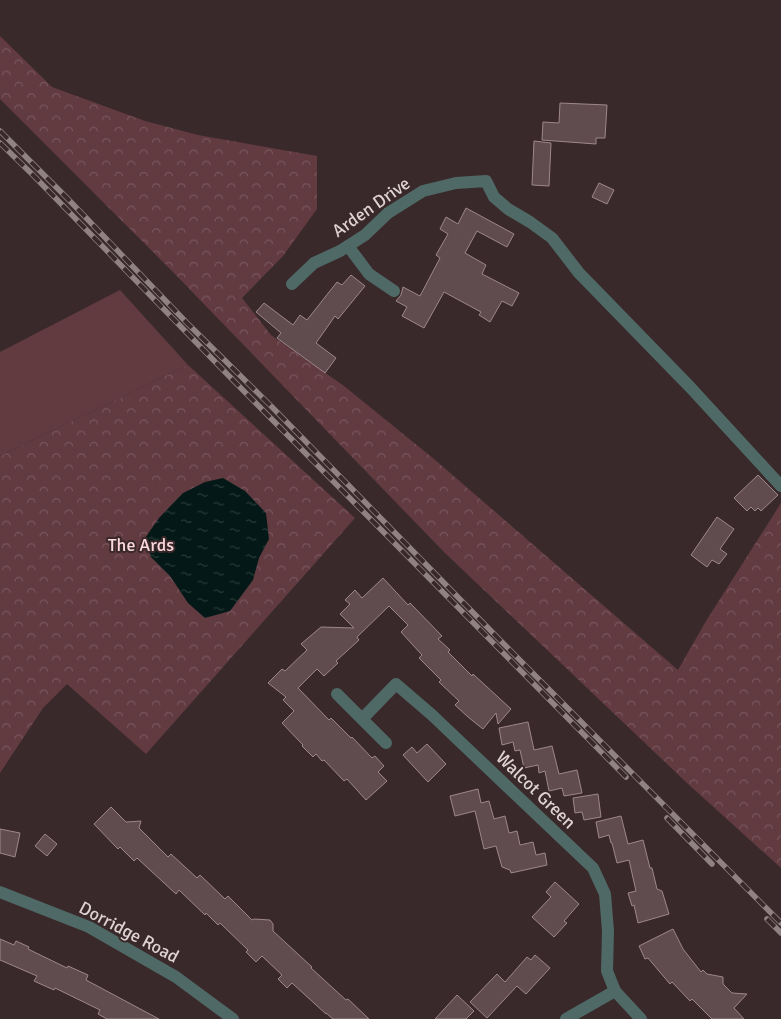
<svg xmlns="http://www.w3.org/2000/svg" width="781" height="1019" font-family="Signika,sans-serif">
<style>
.green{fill:#623b41}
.forest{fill:url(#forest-crowns)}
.water{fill:url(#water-ripples)}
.building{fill:#604c4f;stroke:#9e878a}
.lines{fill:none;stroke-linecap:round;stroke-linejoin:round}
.minor{stroke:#4f6a66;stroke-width:12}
.rail-casing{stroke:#908283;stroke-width:5.5}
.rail{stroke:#3a292b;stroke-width:4;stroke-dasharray:11;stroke-linecap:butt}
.labels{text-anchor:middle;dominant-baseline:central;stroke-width:4;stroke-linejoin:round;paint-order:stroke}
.street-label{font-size:18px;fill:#ded2d3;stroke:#3a292b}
.park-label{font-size:18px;fill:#fcd8dd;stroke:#3a292b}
</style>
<defs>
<pattern id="forest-crowns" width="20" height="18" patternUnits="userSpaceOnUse" patternTransform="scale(1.25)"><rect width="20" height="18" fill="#623b41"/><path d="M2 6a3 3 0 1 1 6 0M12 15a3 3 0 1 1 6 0" fill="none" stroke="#78565c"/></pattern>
<pattern id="water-ripples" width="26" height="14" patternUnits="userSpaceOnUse" patternTransform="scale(1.25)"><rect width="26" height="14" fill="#041917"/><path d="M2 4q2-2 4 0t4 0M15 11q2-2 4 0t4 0" fill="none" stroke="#283a38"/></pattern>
</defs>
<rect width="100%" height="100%" fill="#3a292b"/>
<!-- green -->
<path class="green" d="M120,290L188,365L0,456V352Z"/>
<!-- forest -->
<g class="forest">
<path d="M0,36L52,87L145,121L198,135L317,156V209L283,256L242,298L271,335L344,386L434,459L678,670L706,621L781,503V868L687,783L444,552L170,269L0,99Z"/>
<path d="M188,365L355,518L146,754L67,684L43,708L0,773V456Z"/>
</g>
<!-- water -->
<path class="water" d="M223,478L245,491L266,513L269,539L259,558L253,580L230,611L205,618L188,603L170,576L151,557L145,538L159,518L183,493L205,482Z"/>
<!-- building -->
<g class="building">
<path d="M560,103L607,105L605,138H596V144L542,140L543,122L559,123Z"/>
<path d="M534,141L551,143L549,186L532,185Z"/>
<path d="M599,183L614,190L607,204L592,197Z"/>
<path d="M466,208L514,234L507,247L477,231L465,253L486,265L482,274L519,293L512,306L502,301L490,322L479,315L481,312L444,292L424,328L402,316L407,307L396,301L401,295L403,287L420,296L440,258L436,255L448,234L440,229L446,217L458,224Z"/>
<path d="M351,275L365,286L338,319L335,316L316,343L336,358L325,373L277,338L281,333L256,312L264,303L293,325L300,315L307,320L337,282L342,285Z"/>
<path d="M758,475L778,495L761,511L758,508L755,511L751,507L747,511L734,498Z"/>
<path d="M717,517L734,529L720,549L727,554L719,564L712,560L707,567L691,555Z"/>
<path d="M383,578L408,605L410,603L442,636L438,639L450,650L448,652L472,676L473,674L511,709L498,724L496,713L483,729L468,717L455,705L459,701L439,682L441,680L419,658L422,655L401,632L408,625L389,606L357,637L359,640L336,661L338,663L324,676L317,669L298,688L329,720L331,718L351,738L352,737L372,758L375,756L384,766L378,772L387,781L366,800L347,779L344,781L324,760L322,761L316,754L313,757L302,746L303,745L282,723L294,711L283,700L286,697L268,683L282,669L285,671L307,650L301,644L321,627L354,628L340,614L350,604L345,600L355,590L362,598Z"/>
<path d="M528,722L534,750L552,746L559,774L577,770L582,793L564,796L562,788L549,791L545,771L539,773L538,765L524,768L520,750L515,751L513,742L502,745L499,728Z"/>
<path d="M427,744L446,764L428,782L403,755L412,747L417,753Z"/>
<path d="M478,789L481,803L489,801L494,819L505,816L509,833L517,831L520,845L533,842L536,855L545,853L547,865L511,873L510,870L502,867L496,846L484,849L475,811L455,816L450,796Z"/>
<path d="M598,794L601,817L584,820L582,812L575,813L573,798Z"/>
<path d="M111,807L126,822L141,821L139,828L168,857L171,854L197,878L200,875L225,899L228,896L252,920L254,919L270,920L273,924V931L312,967L311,968L346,1000L348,999L369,1019H333L326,1013V1014L292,983L287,988L278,979L282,975L262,956L256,962L246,952L248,950L220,923L218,925L206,913L205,915L179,890L176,894L137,858L134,861L120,847L118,849L94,824Z"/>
<path d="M621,816L628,844L643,840L650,868H652L657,889L662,891L669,914L638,923L634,905L632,906L628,893L636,891L629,860L617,863L612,843H611L609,835L599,838L596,822Z"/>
<path d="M0,829L20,833L15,857L0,853Z"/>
<path d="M45,834L57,844L47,856L35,846Z"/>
<path d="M555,882L579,904L564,921L567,923L554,937L532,917L551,897L546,892Z"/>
<path d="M673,929L683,949L701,972L703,970L707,974L723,977V984L732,993L747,994L734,1008L744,1019H712L692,999L690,1001L672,982L670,984L648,958L645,959L639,946Z"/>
<path d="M0,939L14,945L16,941L29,947L28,949L67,968L68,966L88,975L86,980L159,1019H107L98,1014L100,1010L55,988L54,990L34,981L37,976L0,960Z"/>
<path d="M535,955L550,968L526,994L517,986L487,1018L470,1002L497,974L505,982L527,957L531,960Z"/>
<path d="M457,995L474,1011L466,1019H435Z"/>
</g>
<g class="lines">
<!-- minor -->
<g class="minor">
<path d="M348,246L369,274L394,291"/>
<path d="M292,284L314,263L340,251L365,235L388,213L423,191L456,183L486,181L494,197L508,209L530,222L552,238L579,273L690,387L781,486"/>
<path d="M337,694L386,743"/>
<path d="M362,719L396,684L432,715L593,868L605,894L608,931L607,971L615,991L641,1019"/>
<path d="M0,892L89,927L176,977L233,1019"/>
<path d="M566,1019L615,991"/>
</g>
<defs>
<g id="rail">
<path d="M0,131L68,199L186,322L272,407L493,633L781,923"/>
<path d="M0,143L33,175L227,374L626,777"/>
<path d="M667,818L712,864"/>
<path d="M767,919L781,933"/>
</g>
</defs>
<!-- rail casing -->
<use href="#rail" class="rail-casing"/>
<!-- rail -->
<use href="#rail" class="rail"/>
</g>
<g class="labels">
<!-- street labels -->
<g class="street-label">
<text transform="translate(371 207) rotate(-35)">Arden Drive</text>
<text transform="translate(536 790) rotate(44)">Walcot Green</text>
<text transform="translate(129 932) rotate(28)">Dorridge Road</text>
</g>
<!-- park labels -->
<g class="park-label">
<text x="141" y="545">The Ards</text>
</g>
</g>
</svg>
